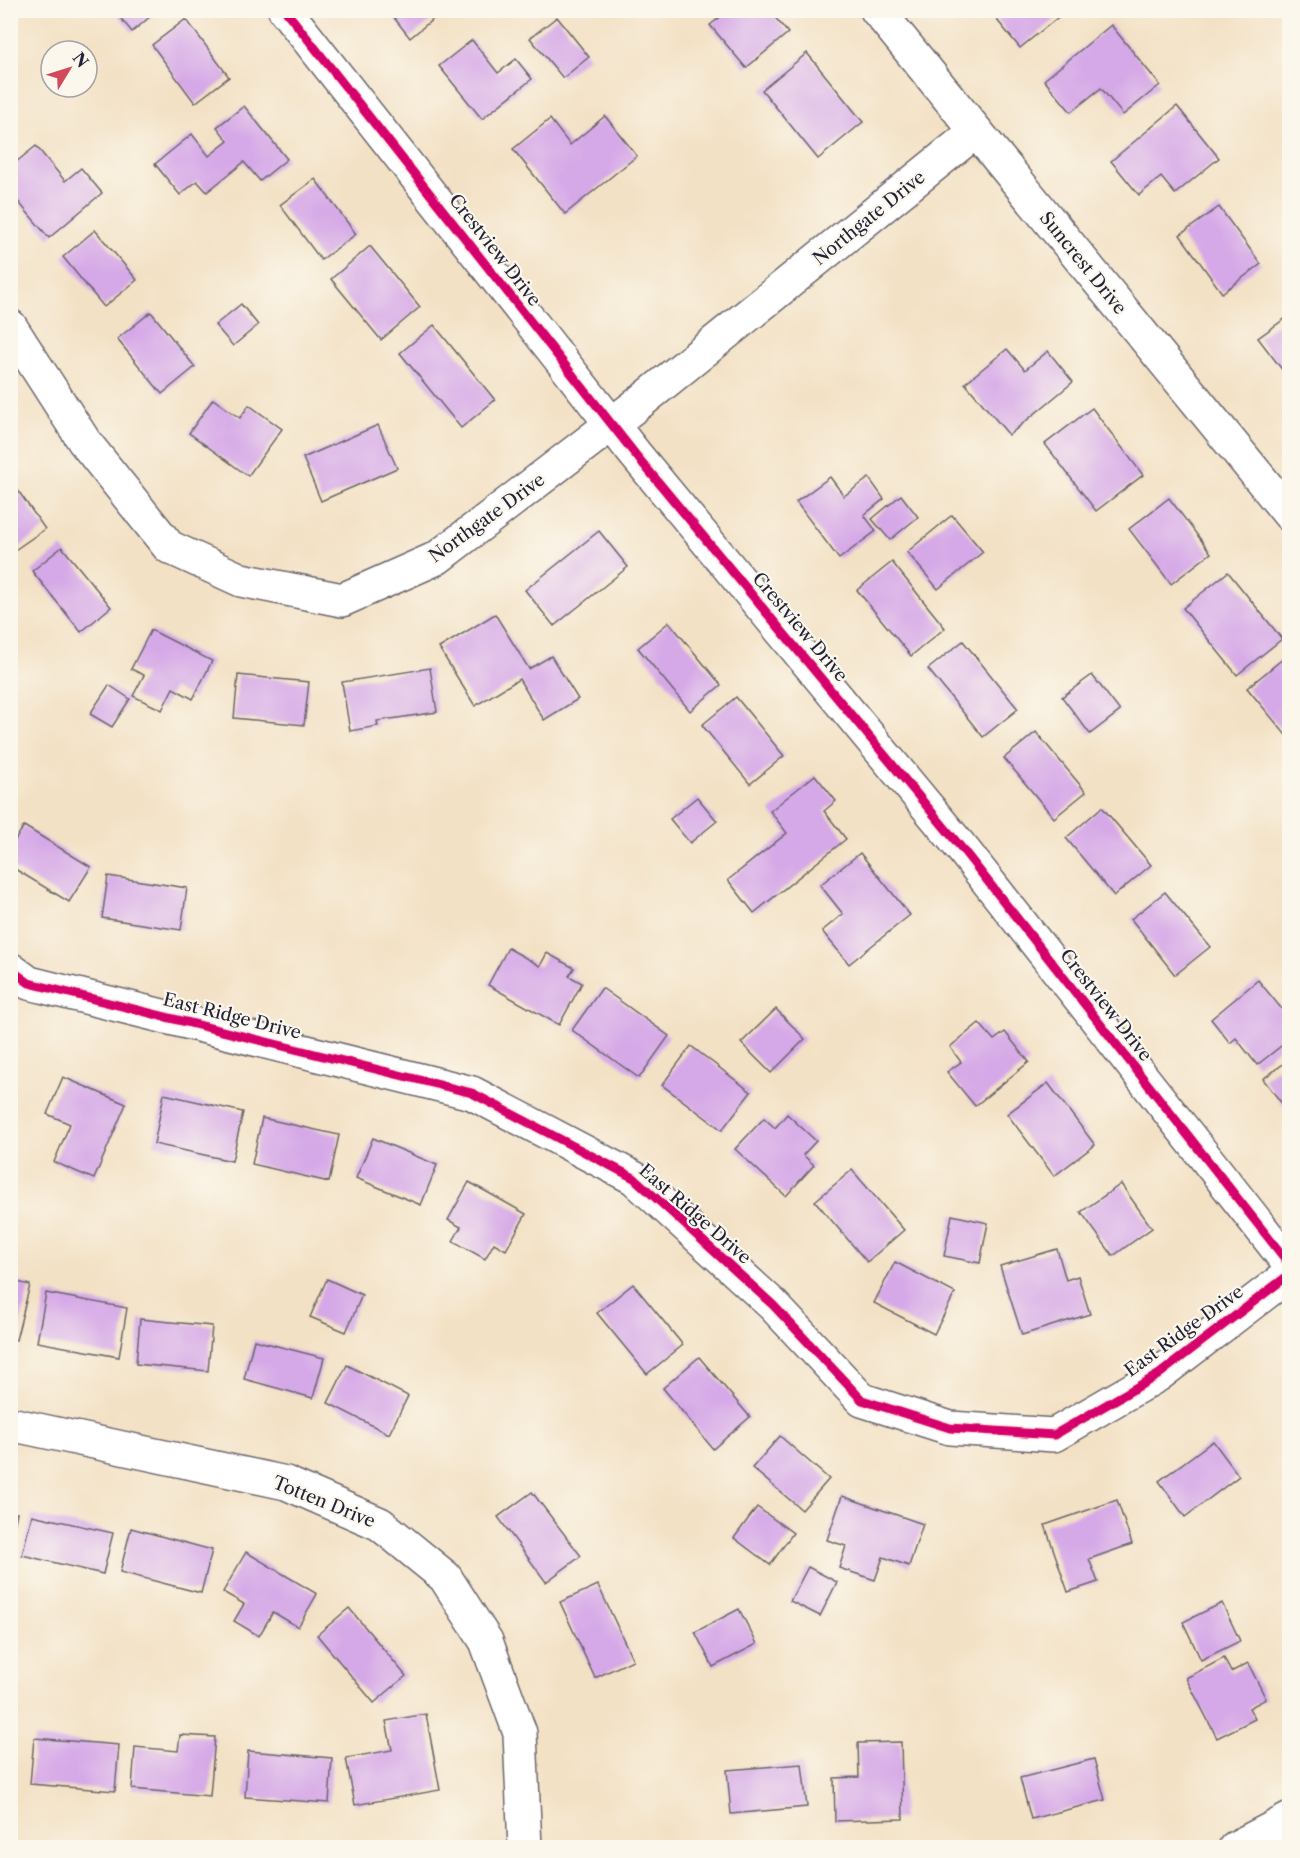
<svg xmlns="http://www.w3.org/2000/svg" width="1300" height="1858" font-family="'Libre Caslon Text',serif">
<style>
.building{fill:#d5a8e7}
.lines{fill:none;stroke-linecap:round;stroke-linejoin:round}
.minor-casing{stroke:#6b656b;stroke-width:36}
.minor{stroke:#fff;stroke-width:33}
.cycleway-casing{stroke:#fbf7ec;stroke-width:13}
.cycleway{stroke:#d6006c;stroke-width:9}
.labels{text-anchor:middle;dominant-baseline:central;stroke-width:4.5;stroke-linejoin:round;paint-order:stroke}
.street-label{font-size:18px;fill:#22223b;stroke:#fbf7ec}
</style>
<rect width="100%" height="100%" fill="#fbf7ec"/>
<filter id="ink" filterUnits="userSpaceOnUse"><feTurbulence type="fractalNoise" baseFrequency=".0167" numOctaves="2"/><feDisplacementMap in="SourceGraphic" scale="12" xChannelSelector="R" yChannelSelector="G"/><feConvolveMatrix kernelMatrix="1 2 1 2 8 2 1 2 1" color-interpolation-filters="sRGB"/></filter>
<filter id="wash" filterUnits="userSpaceOnUse"><feTurbulence type="fractalNoise" baseFrequency=".008" numOctaves="4" result="noise"/><feDisplacementMap in="SourceGraphic" scale="24" xChannelSelector="R" yChannelSelector="G"/><feGaussianBlur stdDeviation="1.35" result="paint"/><feColorMatrix in="noise" values="0 0 0 0 0 0 0 0 0 0 0 0 0 0 0 0 0 1.4 0 .05"/><feComposite in="paint" operator="in"/></filter>
<g filter="url(#wash)">
<rect width="100%" height="100%" fill="#f3e1c5"/>
<g id="blocks">
<!-- building -->
<g class="building">
<path d="M114,10H158L132,32Z"/>
<path d="M388,10H444L410,38Z"/>
<path d="M713,10H769L788,33L746,68L710,25L719,18Z"/>
<path d="M1005,10H1067L1020,48L997,20L1006,13Z"/>
<path d="M557,17L589,57L563,78L530,38Z"/>
<path d="M186,19L229,77L195,103L152,45Z"/>
<path d="M1111,25L1160,85L1123,115L1101,88L1071,112L1044,80Z"/>
<path d="M472,40L498,73L516,59L532,79L482,119L439,66Z"/>
<path d="M807,53L863,122L818,159L762,90Z"/>
<path d="M244,106L287,159L260,181L244,162L207,192L197,181L180,195L155,164L192,134L209,156L228,141L217,127Z"/>
<path d="M1177,106L1219,158L1175,194L1161,177L1139,195L1111,161Z"/>
<path d="M605,116L637,156L565,214L513,149L550,119L570,145Z"/>
<path d="M36,146L65,181L81,168L102,193L49,238L10,192V167Z"/>
<path d="M315,179L356,234L321,260L280,205Z"/>
<path d="M1219,207L1261,264L1222,293L1180,235Z"/>
<path d="M95,230L137,280L104,307L63,257Z"/>
<path d="M370,246L420,307L381,340L331,279Z"/>
<path d="M241,304L258,325L233,346L215,325Z"/>
<path d="M151,312L195,367L162,394L117,339Z"/>
<path d="M1290,315V380L1258,338Z"/>
<path d="M434,325L495,400L461,428L400,353Z"/>
<path d="M1007,349L1025,370L1048,351L1073,382L1009,435L965,383Z"/>
<path d="M213,399L240,418L249,405L282,429L248,476L189,433Z"/>
<path d="M1092,408L1143,475L1096,511L1045,444Z"/>
<path d="M378,425L397,468L321,501L303,458Z"/>
<path d="M830,477L844,496L869,478L884,499L864,515L876,531L839,559L796,502Z"/>
<path d="M10,479L45,529L12,552L10,551Z"/>
<path d="M901,495L918,517L890,540L872,519Z"/>
<path d="M1169,498L1211,553L1171,584L1129,529Z"/>
<path d="M952,515L983,552L938,589L907,552Z"/>
<path d="M599,531L628,567L554,626L525,590Z"/>
<path d="M62,547L111,607L81,632L32,571Z"/>
<path d="M892,562L945,628L911,656L857,590Z"/>
<path d="M1228,572L1282,639L1237,675L1183,608Z"/>
<path d="M495,614L529,669L551,656L578,699L544,720L519,679L475,706L439,648Z"/>
<path d="M669,622L721,685L690,711L638,648Z"/>
<path d="M151,630L212,661L193,699L173,688L162,710L133,696L144,675L131,669Z"/>
<path d="M963,641L1018,709L983,737L928,669Z"/>
<path d="M1290,653V740L1247,688Z"/>
<path d="M430,668L437,712L377,721L378,726L350,731L342,682Z"/>
<path d="M238,675L309,682L304,725L234,718Z"/>
<path d="M1092,675L1120,711L1090,734L1062,697Z"/>
<path d="M109,685L130,699L112,727L90,714Z"/>
<path d="M736,697L784,756L750,784L702,725Z"/>
<path d="M1036,732L1086,792L1054,818L1004,758Z"/>
<path d="M815,775L836,801L824,811L846,839L754,913L728,880L787,833L770,811Z"/>
<path d="M697,797L717,821L690,843L670,819Z"/>
<path d="M1102,807L1151,865L1114,896L1066,838Z"/>
<path d="M24,826L91,867L69,902L10,866V848Z"/>
<path d="M860,853L910,915L849,964L822,931L843,914L820,885Z"/>
<path d="M108,876L187,888L181,930L102,918Z"/>
<path d="M1165,892L1210,947L1175,975L1131,919Z"/>
<path d="M508,948L540,966L547,953L574,968L569,976L582,983L559,1025L488,985Z"/>
<path d="M1258,980L1290,1019V1039L1257,1065L1236,1038L1230,1043L1211,1019Z"/>
<path d="M602,988L669,1036L639,1078L572,1030Z"/>
<path d="M776,1009L805,1039L771,1073L741,1043Z"/>
<path d="M979,1023L994,1040L1005,1032L1029,1062L975,1106L947,1072L961,1062L950,1047Z"/>
<path d="M691,1046L751,1092L722,1130L662,1085Z"/>
<path d="M1290,1059V1114L1263,1079Z"/>
<path d="M63,1077L126,1104L94,1179L54,1162L70,1124L47,1114Z"/>
<path d="M1048,1083L1095,1145L1054,1176L1007,1114Z"/>
<path d="M164,1094L243,1112L232,1161L154,1144Z"/>
<path d="M787,1114L816,1141L803,1155L814,1165L786,1196L735,1149L764,1118L775,1128Z"/>
<path d="M262,1118L339,1135L329,1182L252,1164Z"/>
<path d="M373,1138L437,1165L421,1205L356,1178Z"/>
<path d="M852,1170L904,1230L867,1262L815,1201Z"/>
<path d="M469,1182L526,1214L506,1250L494,1243L485,1259L453,1241L461,1227L448,1220Z"/>
<path d="M1121,1184L1152,1228L1113,1256L1081,1212Z"/>
<path d="M952,1215L988,1223L980,1263L944,1256Z"/>
<path d="M1057,1249L1066,1280L1078,1276L1090,1314L1022,1335L1000,1266Z"/>
<path d="M895,1262L955,1293L934,1334L874,1303Z"/>
<path d="M327,1279L362,1295L346,1332L310,1317Z"/>
<path d="M10,1280L30,1285L16,1340L10,1339Z"/>
<path d="M633,1284L683,1345L647,1374L597,1313Z"/>
<path d="M46,1293L127,1308L119,1357L37,1342Z"/>
<path d="M140,1319L212,1326L208,1371L136,1364Z"/>
<path d="M254,1340L324,1358L313,1398L244,1379Z"/>
<path d="M699,1357L750,1417L713,1449L663,1388Z"/>
<path d="M347,1365L408,1396L389,1434L328,1403Z"/>
<path d="M780,1436L829,1479L802,1510L752,1468Z"/>
<path d="M1213,1441L1239,1476L1185,1517L1159,1481Z"/>
<path d="M532,1492L581,1556L546,1582L498,1517Z"/>
<path d="M842,1496L923,1524L909,1566L883,1557L875,1580L839,1568L846,1546L827,1540Z"/>
<path d="M1117,1500L1132,1544L1089,1559L1098,1582L1068,1592L1045,1525Z"/>
<path d="M757,1507L793,1533L770,1565L734,1538Z"/>
<path d="M10,1512L17,1513L11,1540H10Z"/>
<path d="M32,1515L113,1533L103,1574L22,1555Z"/>
<path d="M131,1528L212,1550L201,1593L120,1572Z"/>
<path d="M246,1552L317,1594L298,1627L273,1612L259,1636L234,1621L244,1604L223,1592Z"/>
<path d="M808,1567L837,1582L820,1616L790,1601Z"/>
<path d="M598,1585L633,1660L595,1678L560,1602Z"/>
<path d="M1222,1603L1240,1641L1201,1660L1183,1622Z"/>
<path d="M349,1608L406,1676L374,1703L317,1635Z"/>
<path d="M739,1609L757,1644L713,1667L695,1632Z"/>
<path d="M1224,1658L1231,1672L1248,1663L1266,1699L1249,1708L1255,1719L1217,1738L1186,1678Z"/>
<path d="M426,1714L440,1790L355,1805L346,1758L392,1750L386,1721Z"/>
<path d="M180,1735L215,1737L210,1796L132,1789L135,1747L178,1751Z"/>
<path d="M34,1738L119,1745L115,1791L30,1784Z"/>
<path d="M901,1742L903,1819L835,1821L834,1778L859,1777L858,1743Z"/>
<path d="M248,1751L332,1758L329,1803L245,1797Z"/>
<path d="M1094,1759L1105,1800L1031,1819L1020,1778Z"/>
<path d="M802,1764L807,1807L731,1814L727,1770Z"/>
</g>
</g>
</g>
<g filter="url(#ink)">
<use href="#blocks" fill-opacity="0" stroke="#6b656b" stroke-width="1.5"/>
<g class="lines">
<defs>
<g id="minor">
<path d="M285,10L635,454L964,851L1290,1265"/>
<path d="M877,10L1290,515"/>
<path d="M10,326L84,441L169,547L241,580L342,600L437,558L643,400L975,132"/>
<path d="M10,969L29,983L472,1093L634,1178L773,1305L862,1400L950,1428L1054,1435L1158,1375L1290,1274"/>
<path d="M10,1424L286,1483L380,1524L445,1577L486,1641L520,1733L525,1848"/>
<path d="M1235,1848L1290,1819"/>
</g>
</defs>
<!-- minor casing -->
<use href="#minor" class="minor-casing"/>
<!-- minor -->
<use href="#minor" class="minor"/>
<defs>
<g id="cycleway">
<path d="M285,10L635,454L964,851L1290,1265"/>
<path d="M10,969L29,983L472,1093L634,1178L773,1305L862,1400L950,1428L1054,1435L1158,1375L1290,1274"/>
</g>
</defs>
<!-- cycleway casing -->
<use href="#cycleway" class="cycleway-casing"/>
<!-- cycleway -->
<use href="#cycleway" class="cycleway"/>
</g>
</g>
<g class="labels">
<!-- street labels -->
<g class="street-label">
<text transform="translate(869 218) rotate(-39)">Northgate Drive</text>
<text transform="translate(495 250) rotate(52)">Crestview Drive</text>
<text transform="translate(1083 263) rotate(51)">Suncrest Drive</text>
<text transform="translate(487 518) rotate(-36)">Northgate Drive</text>
<text transform="translate(800 627) rotate(50)">Crestview Drive</text>
<text transform="translate(1106 1005) rotate(52)">Crestview Drive</text>
<text transform="translate(232 1016) rotate(14)">East Ridge Drive</text>
<text transform="translate(695 1214) rotate(41)">East Ridge Drive</text>
<text transform="translate(1184 1331) rotate(-36)">East Ridge Drive</text>
<text transform="translate(324 1502) rotate(22)">Totten Drive</text>
</g>
</g>
<!-- margin -->
<rect width="1300" height="1858" fill="none" stroke="#fbf7ec" stroke-width="36"/>
<!-- north arrow -->
<g transform="translate(69 69) rotate(52)"><circle r="28" fill="#fbf7ec" stroke="#a4a2a5" stroke-width="1.5"/>
<path d="M0-4.5L10 22L0 15L-10 22Z" fill="#d1495b"/>
<text y="-9" font-size="16" font-weight="bold" text-anchor="middle" fill="#22223b">N</text>
</g>
</svg>
